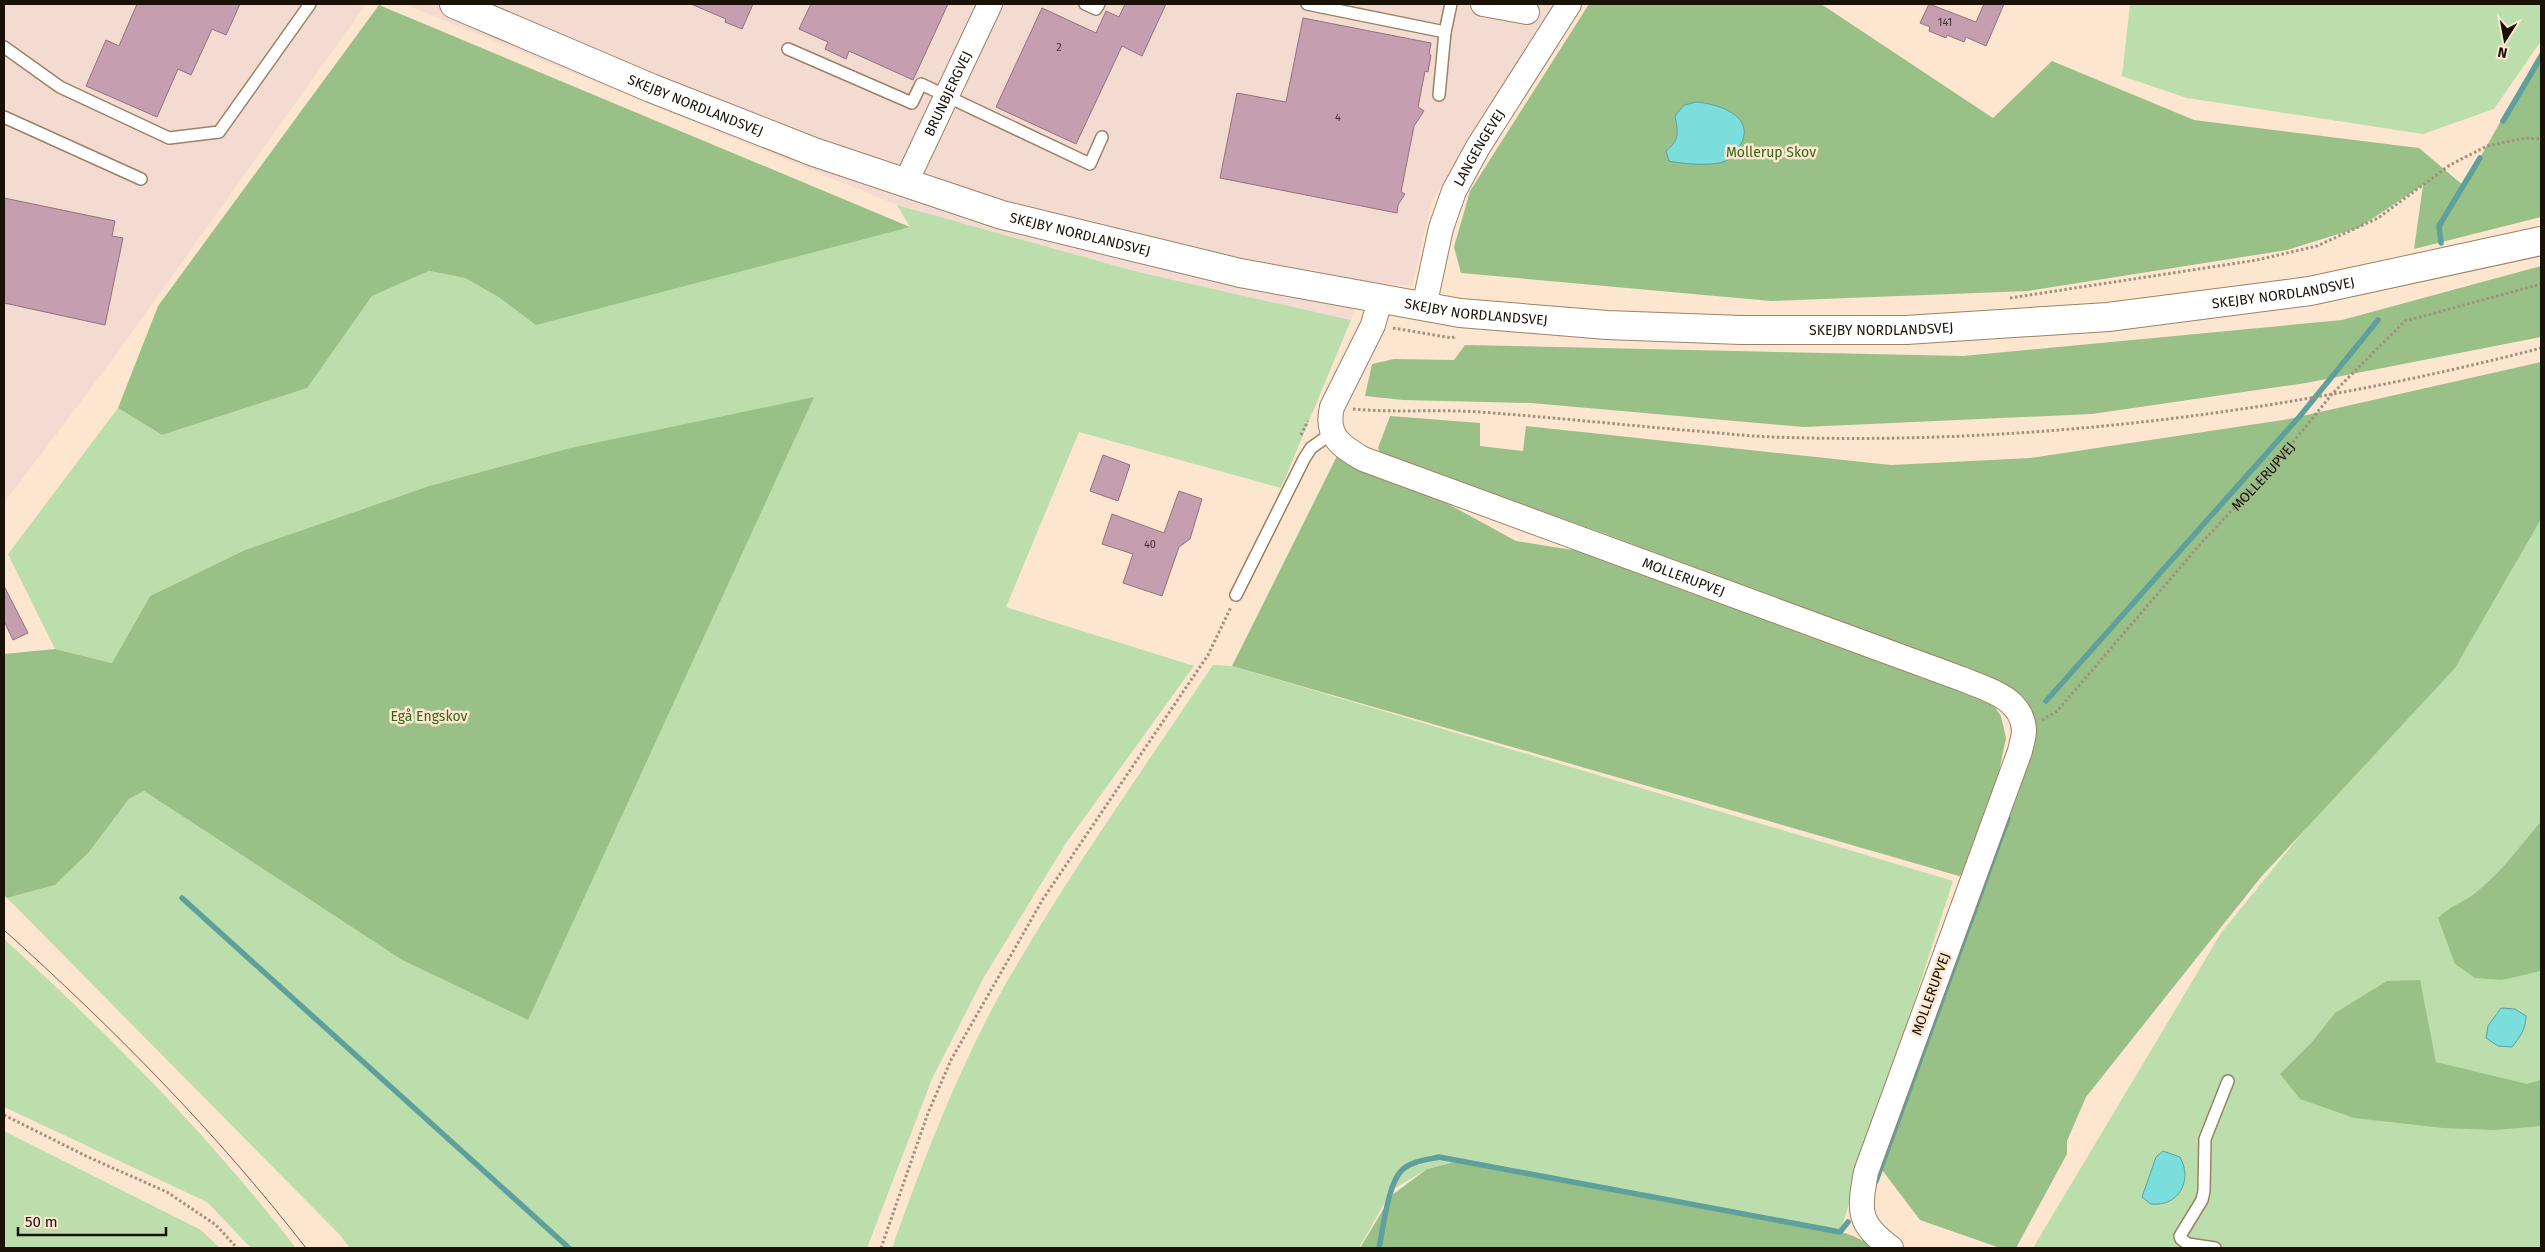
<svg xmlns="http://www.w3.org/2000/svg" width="2545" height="1252" font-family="'Fira Sans',sans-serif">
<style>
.industrial{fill:#f3dbd1}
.green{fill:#bbdeac}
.forest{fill:#99c187}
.water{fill:#7cdddd;stroke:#5fa09d}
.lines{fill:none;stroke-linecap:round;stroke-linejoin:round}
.stream{stroke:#5fa09d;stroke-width:5.5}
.building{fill:#c59faf;stroke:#94707f}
.service-casing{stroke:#9b8266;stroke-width:14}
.minor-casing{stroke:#9b8266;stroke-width:26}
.tertiary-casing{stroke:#9b8266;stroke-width:30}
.path{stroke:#a1907e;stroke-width:3;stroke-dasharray:2.5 2.5;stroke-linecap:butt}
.service{stroke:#fff;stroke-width:11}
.minor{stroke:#fff;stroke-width:24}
.tertiary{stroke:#fff;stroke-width:28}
.tram{stroke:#706253;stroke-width:1}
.labels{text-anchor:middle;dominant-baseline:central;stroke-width:5;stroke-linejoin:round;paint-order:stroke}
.number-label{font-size:11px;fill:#453431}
.street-label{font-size:14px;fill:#1a1107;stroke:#fde6cf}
.park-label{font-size:14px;fill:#346618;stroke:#fde6cf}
</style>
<rect width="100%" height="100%" fill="#fde6cf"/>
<!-- industrial -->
<g class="industrial">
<path d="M4,4H366L116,355L4,503Z"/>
<path d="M404,4H1558L1432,201L1412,286L1362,281L1351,320L1138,272L897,205Z"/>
</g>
<!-- green -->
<g class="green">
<path d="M2130,4H2541V41L2494,109L2423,134L2187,98L2122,76Z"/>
<path d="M897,205L1138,272L1351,320L1281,488L1079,432L1006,607L1194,666L1066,843L984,977L932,1079L867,1248H350L339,1234L7,898L55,885L89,852L129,799L144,791L402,960L528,1020L566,449L429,486L245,550L150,596L112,663L55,649L8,554L118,408L162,435L306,388L372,296L429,271L465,278L500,298L910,227Z"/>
<path d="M2541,514V1248H2033L2221,933L2421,686Z"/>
<path d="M1213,665L1232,666L1953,881L1840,1232L1459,1161L1427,1169L1392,1190L1359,1248H892C924,1158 958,1069 1005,985C1068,875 1142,771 1213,665Z"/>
<path d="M4,939C109,1034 209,1136 296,1248H251L207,1202L4,1107Z"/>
<path d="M4,1131L201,1230L220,1248H4Z"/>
</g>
<!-- forest -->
<g class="forest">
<path d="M1589,4H1821L1993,118L2052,61L2194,120L2419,148L2464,186L2541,50V217L2414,249L2423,185L2358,228L2287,250L2028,291L1771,301L1461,273L1454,247L1470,191Z"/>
<path d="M379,5L910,227L536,325L500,298L465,278L429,271L372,296L307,388L162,435L118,408L158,306Z"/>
<path d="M2541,266V337L2306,383L2092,414L1804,427L1531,403L1403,400L1365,396L1372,364L1394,359L1454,360L1465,345L1963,356L2342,320Z"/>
<path d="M2541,362V519L2455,668L2261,877L2086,1097L2067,1141V1154L2016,1248H2000L1920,1220L1882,1170L1968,934L1984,882L2022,707L2004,684L1603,533L1381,454L1378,448L1390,416L1480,423V446L1523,451L1526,426L1891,465L2030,458L2289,419Z"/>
<path d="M814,397L528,1020L402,960L144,791L129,799L89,852L55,885L7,898L4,895V654L55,649L112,663L150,596L245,550L429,486L566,449Z"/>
<path d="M1337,456L1441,500L1516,541L1597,554L1991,702L2001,716L2006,738L1997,781L1963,874L1959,876L1232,666Z"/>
<path d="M2541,823V971L2502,980L2475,978L2455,964L2438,918C2451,905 2461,904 2474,894C2499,875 2518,849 2538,825Z"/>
<path d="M2420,980L2436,1062L2527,1084L2541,1080V1126L2494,1130L2443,1128L2354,1118L2300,1099L2280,1074L2312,1042L2335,1013L2387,981Z"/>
<path d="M1459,1161C1557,1180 1656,1199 1754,1218C1792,1225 1842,1223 1874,1248H1360L1392,1195L1427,1169Z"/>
</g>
<!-- water -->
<g class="water">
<path d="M1696,102C1719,104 1757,116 1740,146C1737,153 1731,159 1723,162C1711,166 1682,164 1669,161L1666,151C1680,140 1678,132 1675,116L1684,105Z"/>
<path d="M2501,1008L2515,1009L2526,1016C2526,1029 2520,1037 2512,1047L2498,1046L2486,1038L2488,1026Z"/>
<path d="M2163,1151L2180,1157C2193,1180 2179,1207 2151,1204L2142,1197L2156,1157Z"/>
</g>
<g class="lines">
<!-- stream -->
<g class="stream">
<path d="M2503,121L2541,57"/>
<path d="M2441,243L2439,226L2480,158"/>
<path d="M2046,701L2300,416L2378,320"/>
<path d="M182,898L569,1248"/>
<path d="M1876,1181L2008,818"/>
<path d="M1379,1248C1383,1229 1388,1183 1402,1170C1412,1161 1426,1160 1439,1157L1840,1232L1848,1222"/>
</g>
</g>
<!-- building -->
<g class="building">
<path d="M137,4H240L226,35L212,29L191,75L178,69L157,117L86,86L106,40L119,46Z"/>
<path d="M691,4H753L742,29L725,22L726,19Z"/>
<path d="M811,4H948L913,80L849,51L846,59L825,49L828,42L799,29Z"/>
<path d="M1125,4H1166L1142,56L1122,46L1076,144L996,107L1042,8L1096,33L1106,11L1119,17Z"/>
<path d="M1929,4L1976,22L1984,4H2004L1986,46L1966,37L1964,42L1947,35L1946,38L1929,31L1930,27L1920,23Z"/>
<path d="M1303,18L1431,43L1429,54L1431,55L1428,72L1425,71L1418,107L1424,111L1414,126L1401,192L1405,194L1398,205L1397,213L1220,178L1237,93L1286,102Z"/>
<path d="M4,198L115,221L112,236L123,238L105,325L4,303Z"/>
<path d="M1103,455L1130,465L1118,501L1090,491Z"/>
<path d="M1179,491L1202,499L1190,539L1179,547L1162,596L1123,583L1133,554L1102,544L1112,514L1164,533Z"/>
<path d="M4,586L28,633L13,640L4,621Z"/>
</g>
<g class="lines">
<defs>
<g id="service">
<path d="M1085,4L1096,9L1099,4"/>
<path d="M1307,4L1445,32L1451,4"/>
<path d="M4,47L60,87L169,138L219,132L310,4"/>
<path d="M788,49L912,103L921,84L1090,164L1102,137"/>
<path d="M1439,95L1445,32"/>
<path d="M4,117L141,179"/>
<path d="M1236,595L1304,459L1311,448L1332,433"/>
<path d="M2215,1248L2188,1244L2181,1239L2180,1236L2202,1200L2204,1191L2205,1139L2228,1081"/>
</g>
<g id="minor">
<path d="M1483,4L1527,12"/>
<path id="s2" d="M905,184L990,4"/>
<path id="s3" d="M1380,300L1373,325L1332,407C1325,436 1341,446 1363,459L1962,679C1987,689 2023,698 2024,731C2024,737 2021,745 2020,751L1866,1172C1859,1211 1857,1223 1891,1248"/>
<path id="s4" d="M1424,307L1441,228L1454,191L1478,147L1569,4"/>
</g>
<g id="tertiary">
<path id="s5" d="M454,4L651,88L814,152L1002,215L1240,273L1460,313L1607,325L1741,330H1906L2108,317L2310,291L2541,241"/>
</g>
</defs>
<!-- service casing -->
<use href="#service" class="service-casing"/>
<!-- minor casing -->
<use href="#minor" class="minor-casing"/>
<!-- tertiary casing -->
<use href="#tertiary" class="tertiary-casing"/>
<!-- path -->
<g class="path">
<path d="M2010,298L2257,260L2317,246L2378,218L2450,165L2487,146L2525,138L2541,139"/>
<path d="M1393,328L1452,338L1456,336"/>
<path d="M1353,409C1395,413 1438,409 1480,412C1548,417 1615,424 1683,430C1713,432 1743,436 1773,437C2027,446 2296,412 2541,348"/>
<path d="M1301,435L1308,421"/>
<path id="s1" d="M2042,720L2057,711L2203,541L2273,467L2332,394L2405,321L2541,284"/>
<path d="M4,1115L88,1157L167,1192L216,1225L237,1248"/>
<path d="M881,1248L928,1113L951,1060L1043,899L1208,655L1231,607"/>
</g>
<!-- service -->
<use href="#service" class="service"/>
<!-- minor -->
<use href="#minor" class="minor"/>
<!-- tertiary -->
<use href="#tertiary" class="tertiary"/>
<!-- tram -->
<path class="tram" d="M4,930C113,1028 216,1132 306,1248"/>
</g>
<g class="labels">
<!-- number labels -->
<g class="number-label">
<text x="1945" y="22">141</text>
<text x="1059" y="47">2</text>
<text x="1338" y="117">4</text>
<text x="1150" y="544">40</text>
</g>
<!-- street labels -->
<g class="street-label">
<text stroke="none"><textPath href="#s2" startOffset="100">BRUNBJERGVEJ</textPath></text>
<text stroke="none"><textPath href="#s5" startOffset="262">SKEJBY NORDLANDSVEJ</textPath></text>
<text stroke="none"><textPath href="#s4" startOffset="170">LANGENGEVEJ</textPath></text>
<text stroke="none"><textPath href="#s5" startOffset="668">SKEJBY NORDLANDSVEJ</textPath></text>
<text stroke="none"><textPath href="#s5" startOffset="1882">SKEJBY NORDLANDSVEJ</textPath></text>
<text stroke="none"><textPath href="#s5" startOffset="1072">SKEJBY NORDLANDSVEJ</textPath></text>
<text stroke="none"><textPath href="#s5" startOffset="1478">SKEJBY NORDLANDSVEJ</textPath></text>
<text stroke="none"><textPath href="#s1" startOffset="330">MOLLERUPVEJ</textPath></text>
<text stroke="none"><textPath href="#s3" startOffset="526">MOLLERUPVEJ</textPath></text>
<text transform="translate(1931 994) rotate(-70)">MOLLERUPVEJ</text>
</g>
<!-- park labels -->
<g class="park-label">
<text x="1771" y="152">Mollerup Skov</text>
<text x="429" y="716">Egå Engskov</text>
</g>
</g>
<!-- border -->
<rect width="2545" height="1252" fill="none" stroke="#1a1107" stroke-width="10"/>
<!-- north arrow -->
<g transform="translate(2505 40) rotate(191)" stroke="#fde6cf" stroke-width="4" paint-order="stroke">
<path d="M0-4L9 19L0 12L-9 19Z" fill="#1a1107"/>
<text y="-8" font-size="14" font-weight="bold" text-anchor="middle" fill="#1a1107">N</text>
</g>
<!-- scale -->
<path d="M18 1227v8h148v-8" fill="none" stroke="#1a1107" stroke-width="2.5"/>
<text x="25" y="1227" font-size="15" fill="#1a1107" stroke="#fde6cf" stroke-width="4" paint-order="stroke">50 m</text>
</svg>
